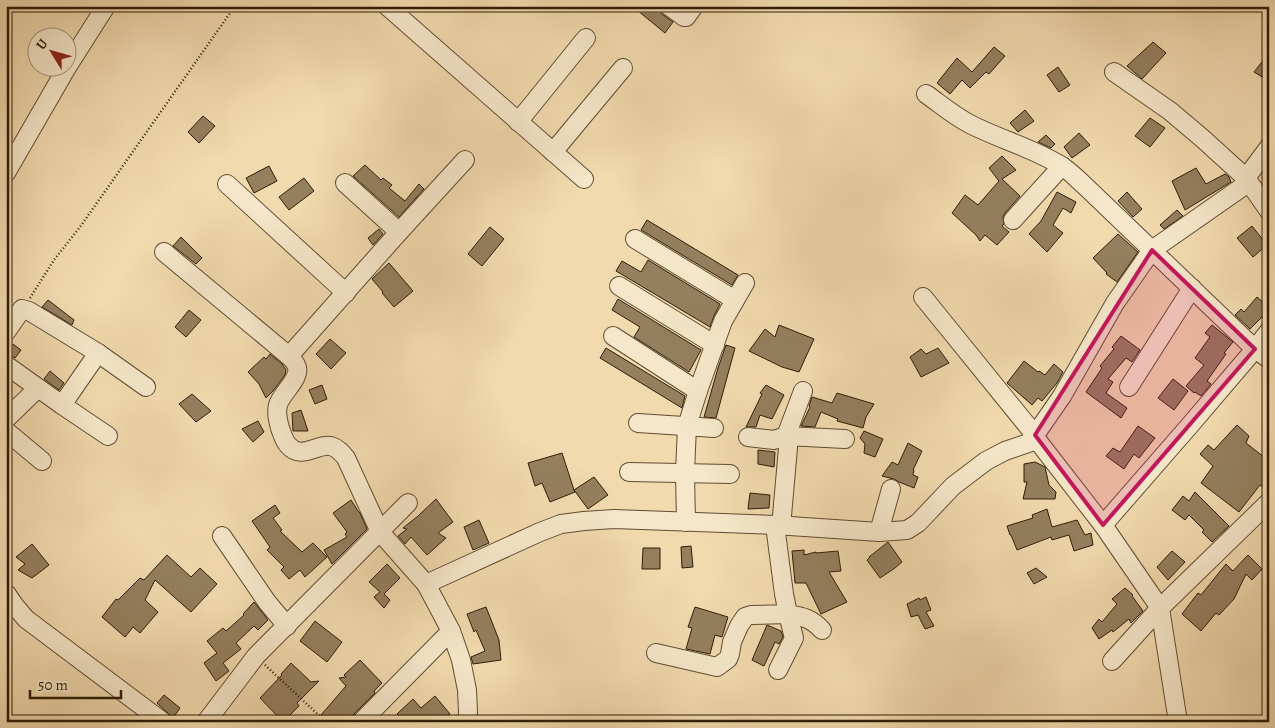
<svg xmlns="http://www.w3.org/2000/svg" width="1275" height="728" font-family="Alegreya,serif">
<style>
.building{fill:#947f5e;stroke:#2f1d07}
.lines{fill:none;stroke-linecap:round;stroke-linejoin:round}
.minor-casing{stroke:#604c31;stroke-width:20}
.path{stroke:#2f1d07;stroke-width:2.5;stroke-dasharray:1 2.5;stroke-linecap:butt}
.minor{stroke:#f6e7ca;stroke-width:18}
.marked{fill:#c2185b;fill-opacity:0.2;stroke:#c2185b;stroke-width:4;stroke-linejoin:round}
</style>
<rect width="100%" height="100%" fill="#f1daae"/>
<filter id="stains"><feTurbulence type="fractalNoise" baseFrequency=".004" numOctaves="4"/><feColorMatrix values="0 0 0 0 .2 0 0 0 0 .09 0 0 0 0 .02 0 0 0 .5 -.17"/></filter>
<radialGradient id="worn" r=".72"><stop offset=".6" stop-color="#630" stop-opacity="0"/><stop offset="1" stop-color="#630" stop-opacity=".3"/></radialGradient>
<!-- building -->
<g class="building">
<path d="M632,6H659L660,11L662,14L673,22L665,33Z"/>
<path d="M1153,42L1166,53L1142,79L1127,66Z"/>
<path d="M994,47L1005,56L989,74L986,72L970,88L962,80L950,94L937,83L957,58L972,72Z"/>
<path d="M1269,53V81L1254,72Z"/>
<path d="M1058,67L1070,85L1059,92L1047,75Z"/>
<path d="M1025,110L1034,121L1018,132L1010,123Z"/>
<path d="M203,116L215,126L199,143L188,132Z"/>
<path d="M1150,118L1165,128L1150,147L1135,136Z"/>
<path d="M1079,133L1090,145L1072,158L1064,147Z"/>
<path d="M1046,135L1055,144L1051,148L1038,142Z"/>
<path d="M1002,156L1016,170L1002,179L1020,196L1005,213L1003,217L1004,224L1002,226L1009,232L997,245L985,235L980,241L976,235L952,213L965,195L978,205L999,181L989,168Z"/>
<path d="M365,165L381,180L383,178L392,185L389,188L405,201L419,184L424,189L399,217L353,176Z"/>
<path d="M269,166L277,181L254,193L246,178Z"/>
<path d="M1196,168L1206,184L1225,174L1229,177L1231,182L1185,210L1172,181Z"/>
<path d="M304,178L314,191L289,210L279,197Z"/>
<path d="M1057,192L1076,202L1071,213L1063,208L1053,225L1063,233L1047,252L1029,234L1041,221Z"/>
<path d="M1127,192L1142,209L1133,217L1118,201Z"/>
<path d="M1177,210L1183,216L1164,229L1160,225Z"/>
<path d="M647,220L738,275L732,285L641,230Z"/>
<path d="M1252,226L1267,245L1253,257L1237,238Z"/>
<path d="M490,227L504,239L482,266L468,254Z"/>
<path d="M379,229L383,234L373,245L368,238Z"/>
<path d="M1118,234L1138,252L1117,282L1106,274L1107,273L1093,258Z"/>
<path d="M181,237L202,258L196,264L173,246Z"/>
<path d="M648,260L720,304L714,316L710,327L616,271L622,261L641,272Z"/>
<path d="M389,263L413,291L394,307L382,293L383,292L372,279Z"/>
<path d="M1257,297L1269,307V321H1266L1262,317L1250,329L1235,315L1241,309L1244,312Z"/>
<path d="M618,299L701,350L689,372L634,337L640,327L612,310Z"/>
<path d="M48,300L74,320L72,325L42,307Z"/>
<path d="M189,310L201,320L186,337L175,327Z"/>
<path d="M779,325L814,339L799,372L782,367L749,351L765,329L775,337Z"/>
<path d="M1212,325L1233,342L1224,353L1226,354L1207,381L1211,384L1201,396L1195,392L1194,393L1186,386L1204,365L1195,358L1210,337L1205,333Z"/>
<path d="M1121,336L1140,350L1132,362L1126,358L1108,379L1113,382L1106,393L1127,408L1121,418L1086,392L1102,368L1100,366L1114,349L1112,347Z"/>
<path d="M330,339L346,353L331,369L316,354Z"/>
<path d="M13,344L21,350L15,358L7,353Z"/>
<path d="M726,345L735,348L716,418L704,417L718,368Z"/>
<path d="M606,348L685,396L682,408L600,358Z"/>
<path d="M938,348L949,363L921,377L910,357L921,349L926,354Z"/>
<path d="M270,354L282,364L286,370L285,375L273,391L266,398L259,384L248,372L264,357L266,359Z"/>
<path d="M1024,361L1038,372L1039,371L1045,375L1054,364L1063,372L1057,383L1042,401L1038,398L1032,405L1007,383Z"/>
<path d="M50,371L64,383L59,390L44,379Z"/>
<path d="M1173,379L1188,391L1174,410L1158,398Z"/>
<path d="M322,385L327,399L315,404L309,390Z"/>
<path d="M766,385L784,395L772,419L760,415L756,427H746L762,394L760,393Z"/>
<path d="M837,393L874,404L866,417L863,428L837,421L838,419L821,412L815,427L801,426L810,407L809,406L812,397L832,403Z"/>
<path d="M192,394L211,411L196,422L179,404Z"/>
<path d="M301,410L308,431H293L292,413Z"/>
<path d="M258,421L264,432L253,442L242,429Z"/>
<path d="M1237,425L1249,436L1246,443L1269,461V492L1260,485L1239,512L1201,483L1213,466L1200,454L1208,445L1214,450Z"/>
<path d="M1138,426L1155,438L1139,458L1134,454L1124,469L1106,456L1113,448L1120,452Z"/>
<path d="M864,431L883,439L875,457L864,453L865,444L860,438Z"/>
<path d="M908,443L922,451L913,470H914L913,475L918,477L914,488L899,482L894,479L882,476L892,462L898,465Z"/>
<path d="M758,450L775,452L774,467L758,464Z"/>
<path d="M562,453L574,490L594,477L608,495L588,509L574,490L575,492L550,502L542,483L535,486L528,463Z"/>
<path d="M1035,462L1045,467L1049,485L1056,492L1055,499H1023L1027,482H1024V464Z"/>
<path d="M1195,492L1229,526L1212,542L1202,532L1204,530L1189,515L1185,520L1172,510L1183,496L1189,501Z"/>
<path d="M750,493L770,495L769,508L748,509Z"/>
<path d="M436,499L453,522L438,533L446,538L427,555L411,537L405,544L398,536L407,529L403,528L418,516Z"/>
<path d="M351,500L357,509V510L360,513L367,529L332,564L324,550L347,537L345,534L347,532L333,513Z"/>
<path d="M275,505L280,513L273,518L282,530L280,531L302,552L313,543L327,557L305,577L300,570L289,579L281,570L284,567L267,550L270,547L252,521Z"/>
<path d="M1047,509L1052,527L1077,520L1085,535L1091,533L1093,545L1074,551L1069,535L1052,540L1051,537L1017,550L1011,535H1010L1007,526L1033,518L1032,515Z"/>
<path d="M479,520L489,543L473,550L464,527Z"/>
<path d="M888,542L902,562L895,568L880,578L867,560L870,557H869Z"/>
<path d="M32,544L49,565L32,578L18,570L25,564L16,557Z"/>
<path d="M691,546L693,567L682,568L681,547Z"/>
<path d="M643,548H660V569H642Z"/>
<path d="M804,550V555L816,552V553L838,551L841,571L829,572L847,602L821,614L806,583H795L792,551Z"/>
<path d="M1172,551L1185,562L1168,580L1157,567Z"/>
<path d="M167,555L191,577L200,568L217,584L191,612L155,580L145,600L158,612L140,633L133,627L125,637L102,617L116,599L118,600L140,578L144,580Z"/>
<path d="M1248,555L1262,569L1252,580L1246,574L1234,599L1219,615L1216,613L1201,631L1182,614L1198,593L1201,595L1226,564L1233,571Z"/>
<path d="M387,564L400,578L384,594L390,600L384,608L374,597L380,592L369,582Z"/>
<path d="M1036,568L1047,577L1034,584L1027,573Z"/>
<path d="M1125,588L1133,595L1132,596L1143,611L1131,623L1129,619L1113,632L1112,630L1099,639L1092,628L1099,619L1102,622L1117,604L1112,599Z"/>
<path d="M926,597L931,610L926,612L934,626L925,629L918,615L911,617L907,604L919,598L920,600Z"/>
<path d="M254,602L268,620L258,630L254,626L236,643L241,649L223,663L229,671L216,681L204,663L217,653L207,641L223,628L226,631L244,615L243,614Z"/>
<path d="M486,607L499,640L501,660L473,664L471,657L485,651L476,630L474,632L467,614Z"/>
<path d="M695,607L728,617L722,637L715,635L710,654L686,649L692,628L688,627Z"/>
<path d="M315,621L342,642L327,662L300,641Z"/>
<path d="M767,625L781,631L783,637L779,644L775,642L764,666L752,660Z"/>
<path d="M360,660L382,683L374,691L375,693L353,715L351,722H328L321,715L346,686L339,678L346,677L344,675Z"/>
<path d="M291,663L311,682L319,681L297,703L299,706L283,722L260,698L282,675L281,674Z"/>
<path d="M164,695L180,708L173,718L157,703Z"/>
<path d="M435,696L450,714L441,722H405L397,714L413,699L421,708Z"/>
</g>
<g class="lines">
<defs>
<g id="minor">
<path d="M387,6L584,179"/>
<path d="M669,6L684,17H686L694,6"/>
<path d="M1114,72L1170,111L1202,138L1246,178L1269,211"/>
<path d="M926,94C940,104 953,115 968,123C998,139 1031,147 1060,165C1069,170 1076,178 1084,185L1255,349L1269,359"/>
<path d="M518,122L586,38"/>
<path d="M553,152L623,68"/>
<path d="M6,173L66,69L106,6"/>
<path d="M1246,178L1269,147"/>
<path d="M345,183L399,232"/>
<path d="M227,184L346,293"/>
<path d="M1013,220L1062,166"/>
<path d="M635,239L735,300"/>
<path d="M164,252L289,356C291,358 295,362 296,365C303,377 281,393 278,405C276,412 278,421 280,428C282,433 284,441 288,445C301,461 317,443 331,446C338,448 342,453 346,458L380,532L426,584L451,631L461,660L467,690L468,712L467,722"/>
<path d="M619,286L715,345"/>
<path d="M923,297L1035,435L1037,440L1103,525L1160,608L1178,722"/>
<path d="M6,332L22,309L29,311L98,353L146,387"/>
<path d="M613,336L698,391"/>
<path d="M289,356L399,232L465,160"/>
<path d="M6,365L62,405L98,353"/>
<path d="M1129,387L1192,288"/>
<path d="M62,405L108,436"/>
<path d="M6,419L38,388"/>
<path d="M638,423L714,428"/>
<path d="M6,431L42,461"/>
<path d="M1035,435L1062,396L1115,303L1152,250L1248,183"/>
<path d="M748,437L774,440L786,436L803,391"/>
<path d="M629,472L730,474"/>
<path d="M686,522L685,473L687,426L698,391L723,321L745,283"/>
<path d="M1103,525L1191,424L1255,349L1269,331"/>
<path d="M781,527L788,448V442L786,436L845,439"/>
<path d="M879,532L891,489"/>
<path d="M222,536L267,602L287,626"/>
<path d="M426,584L540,532L561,524L584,521L614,519L775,525L879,532L907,530L918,523L953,486L986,461L1005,451L1037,440"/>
<path d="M6,593L15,606L26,619L163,722"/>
<path d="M789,615C803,616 812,619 822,630"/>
<path d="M656,653L717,667L728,659L730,654L732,642L739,626L745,617L751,615L788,614L784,594L775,525"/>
<path d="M1112,661L1160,608L1269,502"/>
<path d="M778,670L794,638L788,614"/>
<path d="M206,722L256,656L408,503"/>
<path d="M361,722L451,631"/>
</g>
</defs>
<!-- minor casing -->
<use href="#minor" class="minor-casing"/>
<!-- path -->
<g class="path">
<path d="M30,298L54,260L80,227L235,6"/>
<path d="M265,665L326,722"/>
</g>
<!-- minor -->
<use href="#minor" class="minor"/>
</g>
<!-- marked area -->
<path class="marked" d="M1152,250L1255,349L1103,525L1035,435Z"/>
<!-- margin -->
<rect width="1275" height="728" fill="none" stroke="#f1daae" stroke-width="25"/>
<rect x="8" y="8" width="1260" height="713" fill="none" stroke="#2f1d07" stroke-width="2.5"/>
<rect x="12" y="12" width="1250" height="703" fill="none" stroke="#2f1d07"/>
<!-- north arrow -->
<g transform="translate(52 52) rotate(307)"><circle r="24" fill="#f6e7ca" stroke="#a6967c"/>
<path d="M0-4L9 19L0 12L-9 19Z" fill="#8f2418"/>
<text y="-8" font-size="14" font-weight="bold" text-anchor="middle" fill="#2f1d07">U</text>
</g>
<!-- scale -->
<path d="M30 690v8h91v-8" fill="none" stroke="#2f1d07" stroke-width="2.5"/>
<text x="38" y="690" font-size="15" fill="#2f1d07" stroke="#f6e7ca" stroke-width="4" paint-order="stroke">50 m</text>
<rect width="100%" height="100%" filter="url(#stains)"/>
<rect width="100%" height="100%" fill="url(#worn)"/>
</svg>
